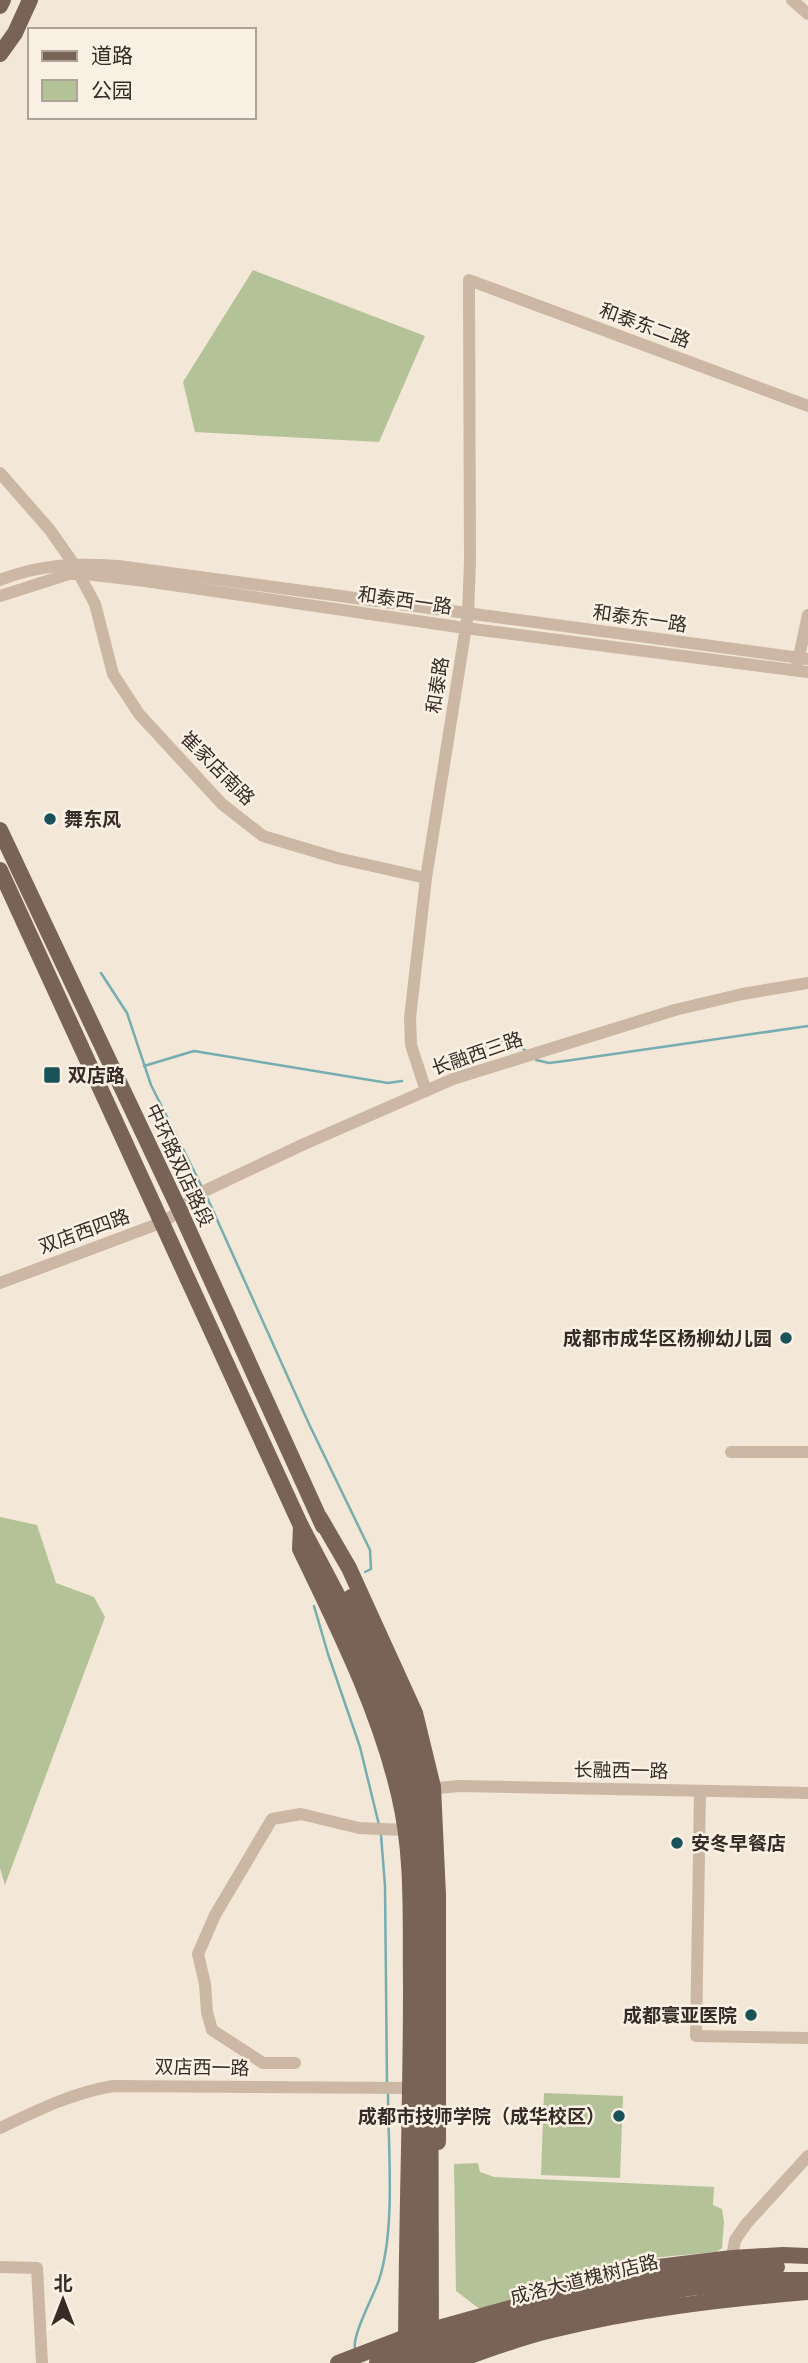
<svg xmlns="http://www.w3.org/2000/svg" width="808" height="2363" font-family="Manrope,'Noto Sans SC',sans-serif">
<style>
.green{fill:#b3c297}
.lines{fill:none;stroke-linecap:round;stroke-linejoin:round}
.stream{stroke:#75adb1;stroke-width:2.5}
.minor{stroke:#cbb7a3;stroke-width:12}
.major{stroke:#796356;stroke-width:16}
.major-bridge{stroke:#796356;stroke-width:16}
.poi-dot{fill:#195359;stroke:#faf1e4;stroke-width:2.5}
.labels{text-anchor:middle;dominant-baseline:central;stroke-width:5;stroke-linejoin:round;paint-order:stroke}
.street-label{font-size:19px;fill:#362b26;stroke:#faf1e4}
.poi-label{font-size:19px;font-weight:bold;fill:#362b26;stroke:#faf1e4;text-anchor:start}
</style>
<rect width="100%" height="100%" fill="#f3e7d8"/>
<!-- green -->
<g class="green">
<path d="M253,270L425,336L379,442L195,432L183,382Z"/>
<path d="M0,1517L37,1525L56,1583L94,1597L105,1617L5,1885L0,1868Z"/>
<path d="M544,2093L623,2096L620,2178L541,2175Z"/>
<path d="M478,2163L480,2172L494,2177L714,2187L713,2205L722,2209L724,2222L722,2248L716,2252L651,2258L586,2274L481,2310L456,2291L454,2164Z"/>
</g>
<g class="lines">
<!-- stream -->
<g class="stream">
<path d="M101,973L127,1013L151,1085L203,1189"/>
<path d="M536,1060L549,1063L565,1061L808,1026"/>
<path d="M440,1063L500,1041L512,1040L526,1051"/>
<path d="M144,1066L194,1051L388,1083L402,1081"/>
<path d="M206,1195L309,1424L370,1550L371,1569L365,1572"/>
<path d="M314,1606L328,1654L360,1747L379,1825"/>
<path d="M381,1835L385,1886L387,2083"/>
<path d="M355,2349C352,2335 373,2297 379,2280C396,2228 388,2149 388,2093"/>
</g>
<!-- minor -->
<g class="minor">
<path d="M792,0L808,14"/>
<path d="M0,473L50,530L73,563"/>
<path d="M79,574L95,604L113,674L139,714L222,804L263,836L337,858L426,878"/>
<path d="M0,580C41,564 75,563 118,566L808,659"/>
<path d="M0,596L69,574H85L145,581L465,628L808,672"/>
<path d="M797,666L808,615"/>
<path d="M426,1091L411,1045L410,1018L426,878L468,614L470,561L469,280L808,406"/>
<path d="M0,1283L163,1222L180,1211L194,1196L302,1145L453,1079L675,1010L742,994L808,983"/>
<path d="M731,1452H808"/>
<path d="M427,1789L459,1786L808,1793"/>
<path d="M700,1791L696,2036L808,2038"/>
<path d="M295,2063H263L212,2030L207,2012L205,1984L198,1954L215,1915L272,1819L301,1814L359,1828L406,1830"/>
<path d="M0,2128C38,2110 72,2093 113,2086L411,2088"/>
<path d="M732,2258L735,2240L747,2223L808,2156"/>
<path d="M0,2267L37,2268L42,2363"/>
</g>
<!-- major -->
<g class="major">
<path d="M0,6L3,0"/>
<path d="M0,54L15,33L30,0"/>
<path d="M0,830L180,1211L323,1526"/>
<path d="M0,870L301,1526L341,1602"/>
<path d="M320,1518L349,1568L415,1713L433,1787L438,1895V2142"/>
<path d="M301,1526L300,1549C338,1628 379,1709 399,1795C414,1857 410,1922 411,1986C411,2111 406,2237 406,2363"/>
<path d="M777,2280H808"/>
<path d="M338,2363L406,2337L658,2267L732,2258L783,2255L808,2256"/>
<path d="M449,2363C483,2352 517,2338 552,2330C636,2309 722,2299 808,2292"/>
</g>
<!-- major-bridge -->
<g class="major-bridge">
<path d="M351,1597C365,1628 381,1659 392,1691C415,1753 426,1813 430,1879L431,2363"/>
<path d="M341,1602C355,1633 372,1664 383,1696C403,1756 412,1818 419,1880L420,2363"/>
<path d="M425,2361L586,2309L689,2288L777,2280"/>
<path d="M377,2363C465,2334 553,2302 644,2283C688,2274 732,2270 777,2267"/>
</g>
</g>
<!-- markers -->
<g class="poi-dot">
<circle cx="50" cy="819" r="7"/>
<rect x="43" y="1066" width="18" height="18" rx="3.5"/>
<circle cx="786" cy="1338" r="7"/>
<circle cx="677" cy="1843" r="7"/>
<circle cx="751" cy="2015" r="7"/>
<circle cx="619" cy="2116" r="7"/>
</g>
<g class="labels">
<!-- street labels -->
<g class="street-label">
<text transform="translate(645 325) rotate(20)">和泰东二路</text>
<text transform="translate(405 600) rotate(8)">和泰西一路</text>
<text transform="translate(640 618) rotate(8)">和泰东一路</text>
<text transform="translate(437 685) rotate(-81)">和泰路</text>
<text transform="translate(218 768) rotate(45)">崔家店南路</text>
<text transform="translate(477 1053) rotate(-19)">长融西三路</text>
<text transform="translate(180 1165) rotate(65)">中环路双店路段</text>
<text transform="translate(84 1231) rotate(-20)">双店西四路</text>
<text transform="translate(621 1770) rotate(1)">长融西一路</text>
<text transform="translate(202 2067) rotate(1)">双店西一路</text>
<text transform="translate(584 2279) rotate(-14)">成洛大道槐树店路</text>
</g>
<!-- poi labels -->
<g class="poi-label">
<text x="64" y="819">舞东风</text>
<text x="68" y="1075">双店路</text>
<text x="772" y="1338" text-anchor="end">成都市成华区杨柳幼儿园</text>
<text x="691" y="1843">安冬早餐店</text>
<text x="737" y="2015" text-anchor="end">成都寰亚医院</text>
<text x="605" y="2116" text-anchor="end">成都市技师学院（成华校区）</text>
</g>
</g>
<!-- legend -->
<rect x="28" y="28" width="228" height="91" fill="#faf1e4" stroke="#aca298" stroke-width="2"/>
<rect x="42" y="51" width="35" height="10" fill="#796356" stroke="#aca298" stroke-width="2"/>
<text x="91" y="63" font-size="21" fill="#362b26">道路</text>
<rect x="42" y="80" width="35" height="21" fill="#b3c297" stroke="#aca298" stroke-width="2"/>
<text x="91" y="98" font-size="21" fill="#362b26">公园</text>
<!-- north arrow -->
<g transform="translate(63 2300)" stroke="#faf1e4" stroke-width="5" paint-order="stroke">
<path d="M0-5L12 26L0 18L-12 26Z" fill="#362b26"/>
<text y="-10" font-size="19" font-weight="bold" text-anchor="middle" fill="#362b26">北</text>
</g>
</svg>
